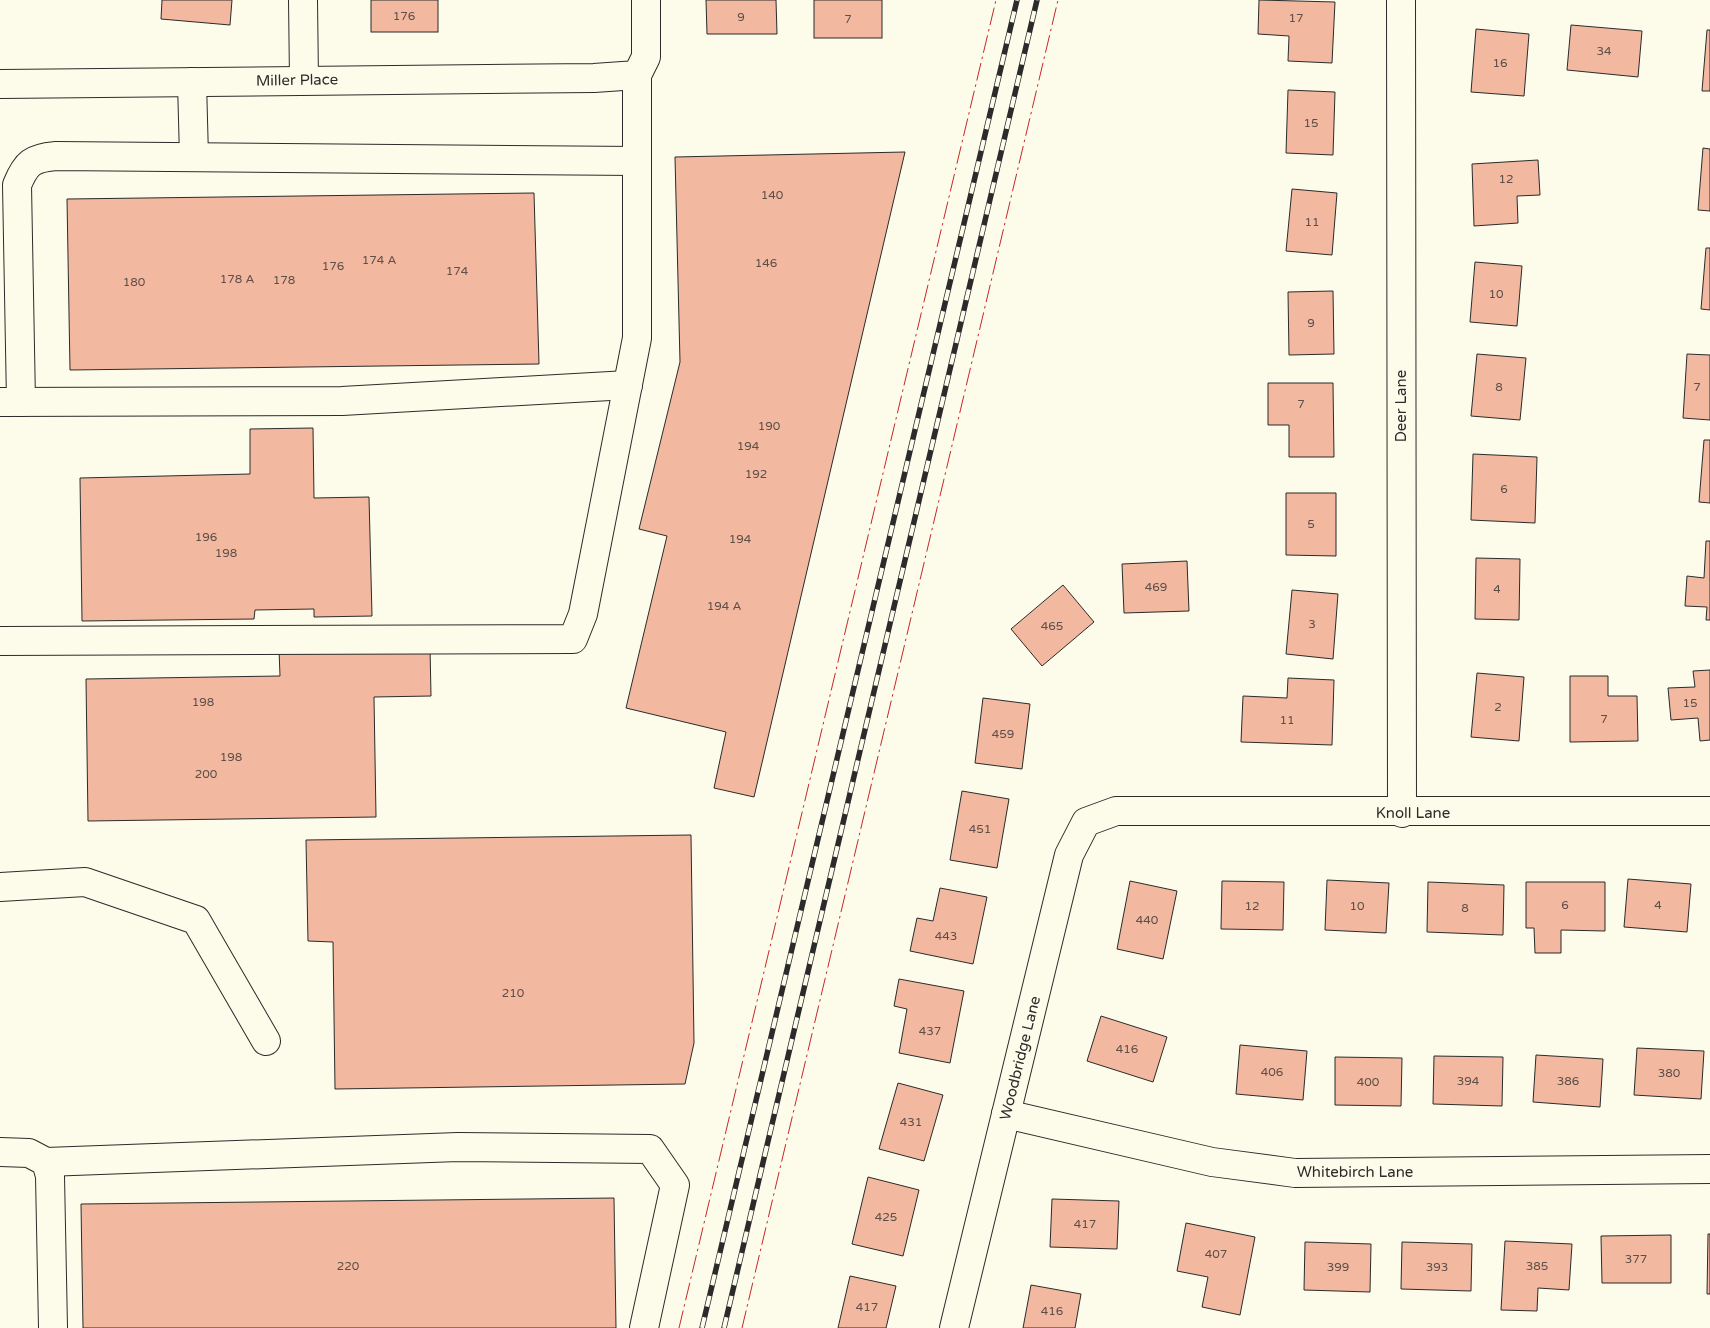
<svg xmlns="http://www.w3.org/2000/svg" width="1710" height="1328" font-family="'Varela Round',sans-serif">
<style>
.building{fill:#f2b8a0;stroke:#2b2b2b}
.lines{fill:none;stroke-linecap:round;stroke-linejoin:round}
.minor-casing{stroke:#2b2b2b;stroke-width:30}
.minor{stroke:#fdfbea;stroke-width:28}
.rail-casing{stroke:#2b2b2b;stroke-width:5.5}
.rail{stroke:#fdfbea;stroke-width:4;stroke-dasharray:11;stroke-linecap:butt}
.power{stroke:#c62828;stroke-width:1;stroke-dasharray:18 4 2.5 4;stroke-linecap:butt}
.labels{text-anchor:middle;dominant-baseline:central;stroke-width:4;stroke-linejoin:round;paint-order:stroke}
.number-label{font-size:12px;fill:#5d4e48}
.street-label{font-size:15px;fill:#2b2b2b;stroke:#fdfbea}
</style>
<rect width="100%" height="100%" fill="#fdfbea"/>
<!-- building -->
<g class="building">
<path d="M162,0H232L230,25L161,19Z"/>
<rect x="371" y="0" width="67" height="32"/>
<path d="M706,0H776L777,34H707Z"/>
<rect x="814" y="0" width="68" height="38"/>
<path d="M1259,0L1335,2L1332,63L1288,61L1289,36L1258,34Z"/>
<path d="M1571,25L1642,31L1638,77L1567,70Z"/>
<path d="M1476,29L1529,34L1524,96L1471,92Z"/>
<path d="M1707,30H1710V91H1702Z"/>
<path d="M1288,90L1335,92L1333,155L1286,153Z"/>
<path d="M1703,148L1710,149V211L1698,210Z"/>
<path d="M905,152L754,797L714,788L726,732L626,708L667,536L639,529L680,362L675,157Z"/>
<path d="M1538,160L1540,195L1517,196L1518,223L1474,226L1472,164Z"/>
<path d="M1292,189L1337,193L1332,255L1286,251Z"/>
<path d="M534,193L539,364L70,370L67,199Z"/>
<path d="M1706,248H1710V310L1701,309Z"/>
<path d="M1475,262L1522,266L1517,326L1470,322Z"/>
<path d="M1333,291L1334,354L1289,355L1288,292Z"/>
<path d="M1477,354L1526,358L1520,420L1471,416Z"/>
<path d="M1687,354L1710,355V420L1683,418Z"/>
<path d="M1268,383H1333L1334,457H1289V425H1268Z"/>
<path d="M313,428L314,498L369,497L372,616L314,617V609L255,610L254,619L82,621L80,478L250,474V429Z"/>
<path d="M1704,440H1710V503L1699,502Z"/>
<path d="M1473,454L1537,457L1535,523L1471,520Z"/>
<path d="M1286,493H1336V556L1286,555Z"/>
<path d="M1706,541H1710V620H1706L1707,607L1685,606L1687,576L1704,578Z"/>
<path d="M1476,558L1520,559L1519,620L1475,619Z"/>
<path d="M1187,561L1189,611L1124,613L1122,564Z"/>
<path d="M1063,585L1094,622L1042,666L1011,629Z"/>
<path d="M1292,590L1338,594L1333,659L1286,654Z"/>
<path d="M430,647L431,696L374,697L376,817L88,821L86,679L280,676L279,649Z"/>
<path d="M1710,670V740L1700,741L1698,718L1671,720L1668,688L1695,687L1693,671Z"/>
<path d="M1477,673L1524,677L1519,741L1471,737Z"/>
<path d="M1570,676H1608V696H1637L1638,741L1570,742Z"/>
<path d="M1288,678L1334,680L1332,745L1241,742L1243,696L1287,698Z"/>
<path d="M983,698L1030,704L1022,769L975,763Z"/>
<path d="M962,791L1009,799L997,868L950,860Z"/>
<path d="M691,835L694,1043L685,1084L335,1089L333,942L308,941L306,840Z"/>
<path d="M1628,879L1691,884L1687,932L1624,927Z"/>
<path d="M1327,880L1389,883L1386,933L1325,930Z"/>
<path d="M1130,881L1177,891L1163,959L1117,949Z"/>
<path d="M1222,881L1284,882L1283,930L1221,929Z"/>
<path d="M1428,882L1504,885L1503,935L1427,932Z"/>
<path d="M1526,882H1605V931L1561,930V953H1535L1534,928H1526Z"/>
<path d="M940,888L987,897L973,964L910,951L917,918L933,921Z"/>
<path d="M899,979L964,991L950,1063L899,1053L907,1009L894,1006Z"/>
<path d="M1101,1016L1167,1037L1153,1082L1087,1061Z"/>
<path d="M1240,1045L1307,1051L1303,1100L1236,1094Z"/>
<path d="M1637,1048L1704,1051L1701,1099L1634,1095Z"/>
<path d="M1536,1055L1603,1059L1600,1107L1533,1102Z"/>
<path d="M1434,1056L1503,1057L1502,1106L1433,1104Z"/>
<path d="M1335,1057L1402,1058L1401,1106L1335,1105Z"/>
<path d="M898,1083L943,1095L924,1161L879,1149Z"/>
<path d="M868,1177L919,1190L903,1256L852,1244Z"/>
<path d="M614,1198L616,1328H83L81,1204Z"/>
<path d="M1052,1199L1119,1201L1117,1249L1050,1247Z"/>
<path d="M1186,1223L1255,1237L1240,1315L1202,1307L1208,1277L1177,1271Z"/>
<path d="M1708,1234H1710V1294H1707Z"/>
<path d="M1671,1235V1283H1602L1601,1236Z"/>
<path d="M1505,1241L1572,1244L1569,1290L1538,1288L1537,1311L1501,1310Z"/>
<path d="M1305,1242L1371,1244L1370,1292L1304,1290Z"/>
<path d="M1402,1242L1472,1244L1471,1291L1401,1289Z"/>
<path d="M850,1276L896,1286L886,1328H838Z"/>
<path d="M1031,1285L1081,1294L1075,1328H1023Z"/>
</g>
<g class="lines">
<defs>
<g id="minor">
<path d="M303,0L304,80"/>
<path d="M1401,0L1402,813"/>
<path d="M192,82L194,157"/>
<path d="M0,84L594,78L637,75L646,57V0"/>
<path d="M0,402L342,401L628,385"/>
<path d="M21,402L17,185C26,163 32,158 56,156L637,161"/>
<path d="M0,641L573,639L583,614L637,338V75"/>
<path d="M0,887L85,882L196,920L266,1041"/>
<path d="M1006,1114L1212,1162L1295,1173L1710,1169"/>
<path d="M0,1152L29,1153L46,1162L50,1176L53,1328"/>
<path d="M46,1162L458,1147L650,1149L675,1185L644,1328"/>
<path d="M954,1328L1069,855L1086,822L1116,811H1710"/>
</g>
</defs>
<!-- minor casing -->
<use href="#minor" class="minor-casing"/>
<!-- minor -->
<use href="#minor" class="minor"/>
<defs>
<g id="rail">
<path d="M702,1328L1017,0"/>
<path d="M724,1328L1037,0"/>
</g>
</defs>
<!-- rail casing -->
<use href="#rail" class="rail-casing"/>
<!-- rail -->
<use href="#rail" class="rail"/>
<!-- power -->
<g class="power">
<path d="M679,1328L996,0"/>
<path d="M742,1328L1058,0"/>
</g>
</g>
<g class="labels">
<!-- number labels -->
<g class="number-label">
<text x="404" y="16">176</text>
<text x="741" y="17">9</text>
<text x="1296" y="18">17</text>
<text x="848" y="19">7</text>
<text x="1604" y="51">34</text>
<text x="1500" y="63">16</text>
<text x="1311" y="123">15</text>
<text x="1506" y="179">12</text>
<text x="772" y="195">140</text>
<text x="1312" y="222">11</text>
<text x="379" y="260">174 A</text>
<text x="766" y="263">146</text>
<text x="333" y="266">176</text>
<text x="457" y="271">174</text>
<text x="237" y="279">178 A</text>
<text x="284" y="280">178</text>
<text x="134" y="282">180</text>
<text x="1496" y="294">10</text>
<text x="1311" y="323">9</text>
<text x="1499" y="387">8</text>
<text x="1697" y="387">7</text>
<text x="1301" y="404">7</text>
<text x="769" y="426">190</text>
<text x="748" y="446">194</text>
<text x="756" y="474">192</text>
<text x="1504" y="489">6</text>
<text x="1311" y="524">5</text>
<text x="206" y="537">196</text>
<text x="740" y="539">194</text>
<text x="226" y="553">198</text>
<text x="1156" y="587">469</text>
<text x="1497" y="589">4</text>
<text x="724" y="606">194 A</text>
<text x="1312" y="624">3</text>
<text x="1052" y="626">465</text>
<text x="203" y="702">198</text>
<text x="1690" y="703">15</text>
<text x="1498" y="707">2</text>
<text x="1604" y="719">7</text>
<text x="1287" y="720">11</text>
<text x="1003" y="734">459</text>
<text x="231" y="757">198</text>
<text x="206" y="774">200</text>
<text x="980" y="829">451</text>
<text x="1565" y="905">6</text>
<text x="1658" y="905">4</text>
<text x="1252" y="906">12</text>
<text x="1357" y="906">10</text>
<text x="1465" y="908">8</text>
<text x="1147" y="920">440</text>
<text x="946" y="936">443</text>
<text x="513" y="993">210</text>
<text x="930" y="1031">437</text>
<text x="1127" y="1049">416</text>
<text x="1272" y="1072">406</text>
<text x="1669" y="1073">380</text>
<text x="1468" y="1081">394</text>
<text x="1568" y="1081">386</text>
<text x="1368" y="1082">400</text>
<text x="911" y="1122">431</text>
<text x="886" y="1217">425</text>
<text x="1085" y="1224">417</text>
<text x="1216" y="1254">407</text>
<text x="1636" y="1259">377</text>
<text x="348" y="1266">220</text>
<text x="1537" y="1266">385</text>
<text x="1338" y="1267">399</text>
<text x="1437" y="1267">393</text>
<text x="867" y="1307">417</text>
<text x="1052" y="1311">416</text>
</g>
<!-- street labels -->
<g class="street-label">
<text transform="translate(297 80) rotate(-1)">Miller Place</text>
<text transform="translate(1401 406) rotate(-90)">Deer Lane</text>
<text x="1413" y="813">Knoll Lane</text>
<text transform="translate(1020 1058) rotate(-76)">Woodbridge Lane</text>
<text x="1355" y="1172">Whitebirch Lane</text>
</g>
</g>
</svg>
